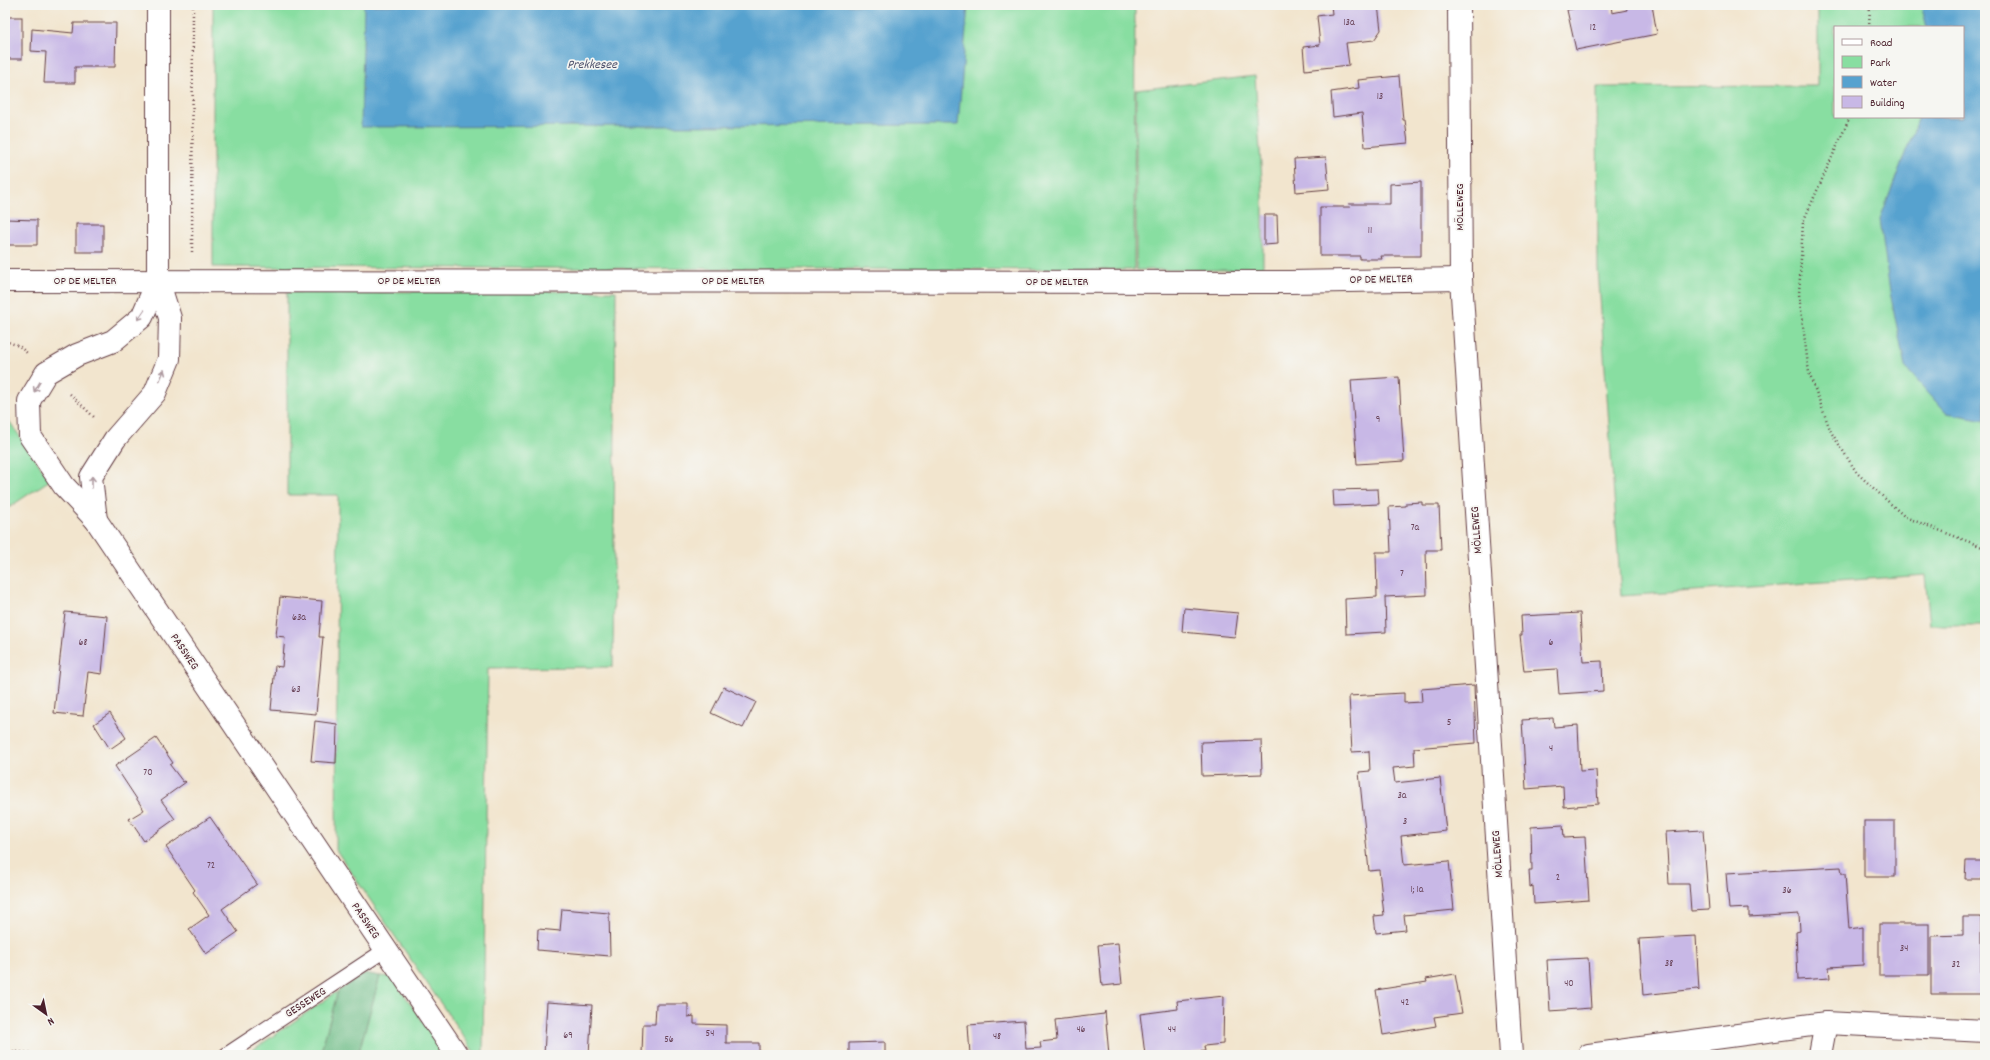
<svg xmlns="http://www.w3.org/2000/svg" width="1990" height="1060" font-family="Dekko,sans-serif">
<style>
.green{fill:#88dea1;stroke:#697e66;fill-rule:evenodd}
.forest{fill:#6ebd87;stroke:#5c6e59}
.water{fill:#57a2cf;stroke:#50607d}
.building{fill:#c8b8e6}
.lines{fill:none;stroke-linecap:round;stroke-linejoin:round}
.service-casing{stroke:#633d43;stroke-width:16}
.minor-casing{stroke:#633d43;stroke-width:24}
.path{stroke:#633d43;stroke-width:2.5;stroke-dasharray:1 3;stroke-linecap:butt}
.service{stroke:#fff;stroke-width:14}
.minor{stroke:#fff;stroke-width:22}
.oneway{stroke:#ae9aa0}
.labels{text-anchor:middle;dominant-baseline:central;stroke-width:3.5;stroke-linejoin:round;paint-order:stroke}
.number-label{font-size:10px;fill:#6a455a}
.street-label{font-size:12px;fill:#4a1f2b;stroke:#f6f6f2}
.water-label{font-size:13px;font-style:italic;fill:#4f536d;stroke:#f6f6f2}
</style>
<rect width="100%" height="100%" fill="#f6f6f2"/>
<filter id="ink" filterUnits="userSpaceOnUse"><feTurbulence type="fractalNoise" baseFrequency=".025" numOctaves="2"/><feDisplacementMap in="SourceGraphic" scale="8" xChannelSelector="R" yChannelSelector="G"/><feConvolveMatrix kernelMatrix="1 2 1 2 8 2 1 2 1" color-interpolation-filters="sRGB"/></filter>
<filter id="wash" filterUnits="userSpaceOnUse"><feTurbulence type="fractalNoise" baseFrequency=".012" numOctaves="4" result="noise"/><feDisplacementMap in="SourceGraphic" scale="16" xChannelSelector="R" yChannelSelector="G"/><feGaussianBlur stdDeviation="0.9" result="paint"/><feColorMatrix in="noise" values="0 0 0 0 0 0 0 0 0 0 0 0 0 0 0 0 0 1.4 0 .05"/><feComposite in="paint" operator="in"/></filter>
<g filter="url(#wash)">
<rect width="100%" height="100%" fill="#f2e5ce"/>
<!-- green -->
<g class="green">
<path d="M213,5H1135L1134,270L213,267Z"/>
<path d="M1818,5H1985V625H1930L1925,575L1621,596L1598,269L1597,87L1818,86ZM1835,27H1963V117H1835Z"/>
<path d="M1255,76L1263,195V270H1136V90Z"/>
<path d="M616,291L613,667L488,668L483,1055H476L336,850L338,495H287V292Z"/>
<path d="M5,415L50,480L5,510Z"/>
<path d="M380,976L392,977L446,1055H358Z"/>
<path d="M338,991L320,1055H252L254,1049Z"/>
</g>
<!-- forest -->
<path class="forest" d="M365,973L380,976L358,1055H320L338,991Z"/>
<!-- water -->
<g class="water">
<path d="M364,5H968L958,125L361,127Z"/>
<path d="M1921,5H1985V420L1946,413L1905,367L1890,292L1880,219L1919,117H1963V27H1927Z"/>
</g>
<g id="blocks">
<!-- building -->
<g class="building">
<path d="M1331,5H1378L1381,30L1374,40L1346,43L1349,65L1305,70L1303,47L1320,45L1317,16L1332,14Z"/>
<path d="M1590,5H1611L1612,13L1627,10L1626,5H1652L1657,34L1576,50L1567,10Z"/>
<rect x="5" y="17" width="17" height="42"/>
<path d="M74,23H116L115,67H75V83H44L46,52L31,51L32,29L73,33Z"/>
<path d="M1399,76L1403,120H1405L1408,143L1365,147L1362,113L1333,117L1331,92L1359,88L1358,80Z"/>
<path d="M1326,157L1329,189L1296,192L1294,159Z"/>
<path d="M1421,182V256H1381L1382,259H1360V256H1320V207H1350L1349,204H1390V184Z"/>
<path d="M1264,215H1277L1278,244L1264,245Z"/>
<path d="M5,219L37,220V245H5Z"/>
<rect x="76" y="224" width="27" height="28"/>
<path d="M1399,377L1404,461L1357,464L1351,380Z"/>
<path d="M1378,489L1379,504L1334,506L1333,490Z"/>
<path d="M1422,502V505H1439L1441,550H1426L1427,595L1385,597L1386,632L1346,634L1345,599L1377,597L1376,552H1391L1389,507L1406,506V503Z"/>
<path d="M280,597L322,601L319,637H323L316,714L271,710L275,666L282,667L285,637L276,636Z"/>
<path d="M1184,608L1238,613L1235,637L1182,632Z"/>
<path d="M65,612L107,616L102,674L88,672L83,716L54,713Z"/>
<path d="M1580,613L1583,662L1602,661L1603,691L1559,694L1557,669L1524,671L1520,635H1522L1521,616Z"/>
<path d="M1474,685L1476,743L1414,748L1415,766L1393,768L1395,783L1440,778L1446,831L1401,836L1404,865L1449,861L1454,910L1404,915L1406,930L1376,933L1374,916L1384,915L1379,870L1369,871L1359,772L1370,771L1369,751L1352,752L1349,696L1404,693V703L1422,702L1421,689Z"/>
<path d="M724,687L756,702L743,728L711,713Z"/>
<path d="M110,713L126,738L110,749L94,724Z"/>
<path d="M1553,718L1554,727L1578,725L1580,771L1596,770L1598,804L1564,807L1563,786L1526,789L1522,720Z"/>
<path d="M315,721L337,724L336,763L311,761Z"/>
<path d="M156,738L173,763L170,765L183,782L185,781L186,782L161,800L175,819L144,841L129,819L144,810L115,766Z"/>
<path d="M1261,740L1262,774L1202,776L1201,742Z"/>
<path d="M210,817L257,884L222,909L238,932L206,954L189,929L209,915L193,892L195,890L166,847Z"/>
<rect x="1864" y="821" width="31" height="56"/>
<path d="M1563,825L1564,838L1585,837L1589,900L1534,904L1533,886L1530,887L1529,870H1532L1531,827Z"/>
<path d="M1703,830L1709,910L1691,911L1689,884H1669L1666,832Z"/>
<path d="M1966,861H1985V879H1965Z"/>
<path d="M1841,867L1842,874H1845L1849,929L1863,927V965L1829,967L1830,978L1798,980L1796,932L1800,931L1799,914L1749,917V908L1729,909L1726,873Z"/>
<path d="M562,909L609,913L610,956L537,950L538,929L560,931Z"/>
<path d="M1963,917H1981V994H1931V936L1963,935Z"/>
<rect x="1879" y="924" width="50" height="51"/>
<path d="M1696,936L1699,991L1697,989L1643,995L1639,939Z"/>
<path d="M1118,943L1122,984L1102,986L1098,945Z"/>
<path d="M1588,958L1591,1008L1550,1011L1547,960Z"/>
<path d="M1455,974L1462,1013L1434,1017L1436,1026L1383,1035L1376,990L1427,982L1426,979Z"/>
<path d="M1224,996L1223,1044L1204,1046L1205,1051L1175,1055H1145L1140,1014L1178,1009L1177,1001Z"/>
<path d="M547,1002L592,1005L589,1055H544Z"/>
<path d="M656,1004H688V1017L694,1016V1024L726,1025V1043H759V1055H642L643,1024H655Z"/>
<path d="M1105,1011L1109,1055H970L968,1025L1024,1021L1026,1049L1041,1048L1040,1042L1057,1040L1055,1020L1104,1014Z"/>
<path d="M885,1042V1055H849V1043Z"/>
</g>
</g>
</g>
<g filter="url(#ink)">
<use href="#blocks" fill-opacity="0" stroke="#633d43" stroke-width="1"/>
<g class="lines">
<defs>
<path id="service" d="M226,1055L385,950"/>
<g id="minor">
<path d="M1459,5L1461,279L1511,1055"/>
<path d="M158,280L142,317L113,341L77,355L46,373L29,401L30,436L64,486L96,520L457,1055"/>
<path d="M5,281L1290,282L1461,279"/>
<path d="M96,520L91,477L115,439L155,393L169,359L170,318L158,280V5"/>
<path d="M1589,1055L1826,1023L1985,1031"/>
<path d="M1820,1055L1826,1023"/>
</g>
</defs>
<!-- service casing -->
<use href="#service" class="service-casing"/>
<!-- minor casing -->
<use href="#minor" class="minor-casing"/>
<!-- path -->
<g class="path">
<path d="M1869,27L1870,5"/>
<path d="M1850,117L1803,222L1799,294L1809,373L1831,432L1857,473L1905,517L1985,548"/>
<path d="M192,252L193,5"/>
<path d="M5,341L19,346L27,353"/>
<path d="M70,394L95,418"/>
<path d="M5,1051L56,1055"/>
</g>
<!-- service -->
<use href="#service" class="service"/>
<!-- minor -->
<use href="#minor" class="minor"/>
</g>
<!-- one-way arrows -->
<defs><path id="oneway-shaft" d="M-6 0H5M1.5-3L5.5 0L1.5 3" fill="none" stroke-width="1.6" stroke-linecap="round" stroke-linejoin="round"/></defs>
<g class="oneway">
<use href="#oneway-shaft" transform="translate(141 315) rotate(125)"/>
<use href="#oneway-shaft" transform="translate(162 375) rotate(-68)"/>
<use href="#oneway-shaft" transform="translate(37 387) rotate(120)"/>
<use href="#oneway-shaft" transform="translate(92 482) rotate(-90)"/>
</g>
</g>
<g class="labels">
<!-- number labels -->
<g class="number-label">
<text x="1349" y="23">13a</text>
<text x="1593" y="28">12</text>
<text x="1380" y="97">13</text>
<text x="1370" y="231">11</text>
<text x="1378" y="420">9</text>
<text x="1415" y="528">7a</text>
<text x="1402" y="574">7</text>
<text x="299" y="618">63a</text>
<text x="83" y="643">68</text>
<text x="1551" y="643">6</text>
<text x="296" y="690">63</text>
<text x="1449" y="723">5</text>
<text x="1551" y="749">4</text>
<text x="148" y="773">70</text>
<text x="1402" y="796">3a</text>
<text x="1405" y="822">3</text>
<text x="211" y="866">72</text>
<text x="1558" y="878">2</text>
<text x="1417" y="890">1; 1a</text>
<text x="1787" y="891">36</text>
<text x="1904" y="949">34</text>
<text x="1669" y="964">38</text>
<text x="1956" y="965">32</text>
<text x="1569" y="984">40</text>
<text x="1405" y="1003">42</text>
<text x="1081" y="1030">46</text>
<text x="1172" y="1030">44</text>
<text x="710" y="1034">54</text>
<text x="568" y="1036">69</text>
<text x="997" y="1037">48</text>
<text x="669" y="1040">56</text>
</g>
<!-- street labels -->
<g class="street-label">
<text transform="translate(1460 207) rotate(-90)">MÖLLEWEG</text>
<text transform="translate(1381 280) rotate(-1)">OP DE MELTER</text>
<text x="85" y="281">OP DE MELTER</text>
<text x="409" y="281">OP DE MELTER</text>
<text x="733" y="281">OP DE MELTER</text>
<text x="1057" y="282">OP DE MELTER</text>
<text transform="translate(1477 530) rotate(-94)">MÖLLEWEG</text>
<text transform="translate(184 652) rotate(56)">PASSWEG</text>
<text transform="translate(1498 854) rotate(-94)">MÖLLEWEG</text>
<text transform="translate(365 921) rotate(56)">PASSWEG</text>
<text transform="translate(306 1003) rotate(-33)">GESSEWEG</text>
</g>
<!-- water labels -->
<g class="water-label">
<text x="592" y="65">Prekkesee</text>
</g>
</g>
<!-- margin -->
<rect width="1990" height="1060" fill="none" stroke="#f6f6f2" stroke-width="20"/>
<!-- legend -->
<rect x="1834" y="26" width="130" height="92" fill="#f6f6f2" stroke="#b1a0a2"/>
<rect x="1842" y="39" width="20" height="6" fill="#ffffff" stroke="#b1a0a2"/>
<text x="1870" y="46" font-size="12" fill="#4a1f2b">Road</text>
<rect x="1842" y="56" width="20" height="12" fill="#88dea1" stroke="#b1a0a2"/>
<text x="1870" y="66" font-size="12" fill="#4a1f2b">Park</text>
<rect x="1842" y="76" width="20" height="12" fill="#57a2cf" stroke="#b1a0a2"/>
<text x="1870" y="86" font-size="12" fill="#4a1f2b">Water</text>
<rect x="1842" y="96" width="20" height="12" fill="#c8b8e6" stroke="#b1a0a2"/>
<text x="1870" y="106" font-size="12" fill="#4a1f2b">Building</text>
<!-- north arrow -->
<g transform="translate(46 1014) rotate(147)" stroke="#f6f6f2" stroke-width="3" paint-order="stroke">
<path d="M0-3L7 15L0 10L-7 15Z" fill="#4a1f2b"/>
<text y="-6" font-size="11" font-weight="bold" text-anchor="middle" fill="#4a1f2b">N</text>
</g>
</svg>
